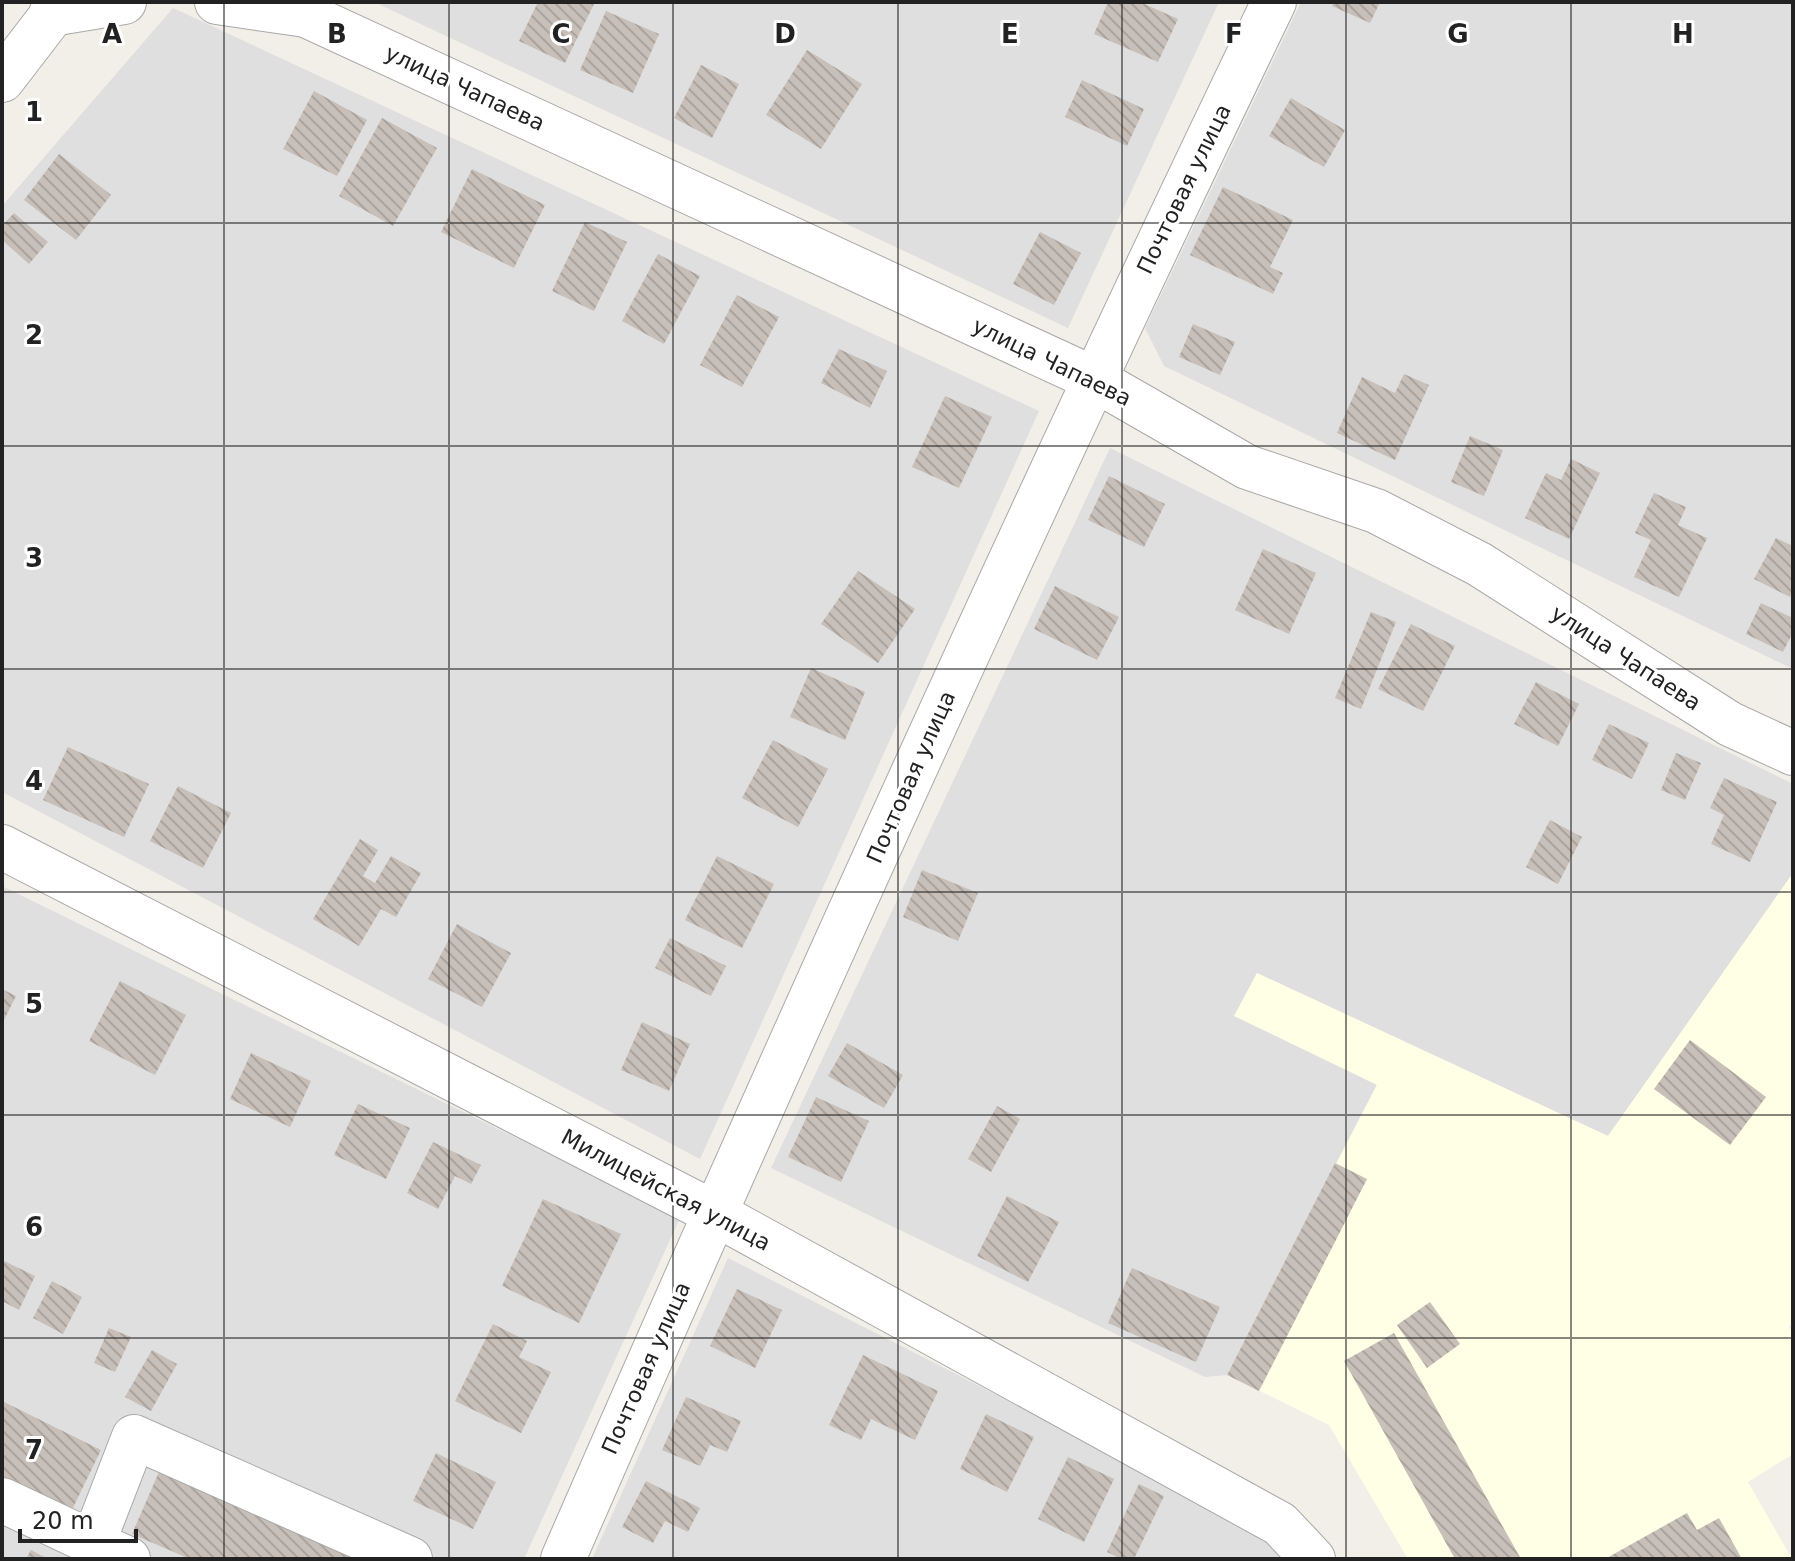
<svg xmlns="http://www.w3.org/2000/svg" width="1795" height="1561" font-family="'DejaVu Sans',sans-serif">
<style>
.residential{fill:#e0dfdf}
.education{fill:#ffffe5}
.building{fill:url(#building-back-hatch)}
.lines{fill:none;stroke-linecap:round;stroke-linejoin:round}
.minor-casing{stroke:#a9a9a9;stroke-width:46}
.minor{stroke:#fff;stroke-width:44}
.grid{fill:none;stroke:#222;stroke-width:2;stroke-opacity:0.55}
.labels{text-anchor:middle;dominant-baseline:central;stroke-width:6;stroke-linejoin:round;paint-order:stroke}
.street-label{font-size:22px;fill:#222;stroke:#fff}
.grid-label{font-size:26px;text-anchor:middle;font-weight:bold;fill:#222;stroke:#fff;stroke-width:6;stroke-linejoin:round;paint-order:stroke}
</style>
<defs>
<pattern id="building-back-hatch" width="6" height="6" patternUnits="userSpaceOnUse" patternTransform="scale(2)"><rect width="6" height="6" fill="#c7bfb8"/><path d="M-1 5l2 2M0 0l6 6M5-1l2 2" fill="none" stroke="#aba49e"/></pattern>
</defs>
<rect width="100%" height="100%" fill="#f2efe9"/>
<!-- residential -->
<g class="residential">
<path d="M374,2H1219L1068,328Z"/>
<path d="M1301,2H1793V669L1164,366L1145,328Z"/>
<path d="M173,8L1039,411L700,1159L2,792V206Z"/>
<path d="M1110,448L1793,784V873L1608,1136L1257,973L1235,1016L1377,1084L1227,1375L1205,1377L771,1168Z"/>
<path d="M2,886L680,1218L524,1559H2Z"/>
<path d="M728,1258L1273,1535L1295,1559H592Z"/>
</g>
<!-- education -->
<path class="education" d="M1793,873V1323L1789,1327L1793,1333V1454L1748,1482L1792,1559H1408L1329,1425L1227,1375L1377,1085L1234,1016L1257,973L1608,1136Z"/>
<!-- building -->
<g class="building">
<path d="M538,2H595L565,63L519,41Z"/>
<path d="M1108,2H1140L1178,19L1158,62L1094,34Z"/>
<path d="M1334,2H1380L1370,23L1332,6Z"/>
<path d="M606,11L659,34L633,93L580,70Z"/>
<path d="M807,50L862,84L821,149L766,115Z"/>
<path d="M701,65L739,84L712,138L674,118Z"/>
<path d="M1082,80L1144,109L1127,146L1065,117Z"/>
<path d="M314,91L367,120L337,176L283,149Z"/>
<path d="M1291,98L1345,130L1324,167L1269,136Z"/>
<path d="M382,118L437,148L393,226L339,196Z"/>
<path d="M59,154L111,195L76,240L24,200Z"/>
<path d="M472,169L545,205L514,268L441,232Z"/>
<path d="M1223,187L1293,220L1270,267L1283,273L1273,294L1190,255Z"/>
<path d="M14,213L48,242L29,264L2,240V226Z"/>
<path d="M585,222L627,242L594,311L552,291Z"/>
<path d="M1040,232L1081,253L1054,305L1013,284Z"/>
<path d="M658,254L700,276L664,344L622,321Z"/>
<path d="M737,295L779,317L742,387L700,365Z"/>
<path d="M1193,324L1235,342L1220,375L1179,357Z"/>
<path d="M839,349L887,371L870,408L821,383Z"/>
<path d="M1404,374L1429,385L1395,460L1337,433L1362,377L1395,393Z"/>
<path d="M945,396L992,417L959,488L912,467Z"/>
<path d="M1470,436L1503,450L1484,496L1451,482Z"/>
<path d="M1571,459L1600,473L1569,539L1525,518L1546,473L1561,480Z"/>
<path d="M1109,476L1165,504L1144,547L1088,520Z"/>
<path d="M1654,493L1686,507L1678,525L1707,538L1679,597L1634,577L1651,540L1635,533Z"/>
<path d="M1776,538L1793,546V590L1790,597L1754,579Z"/>
<path d="M1263,549L1316,573L1289,634L1235,610Z"/>
<path d="M858,571L915,609L878,663L821,624Z"/>
<path d="M1055,586L1119,617L1097,660L1034,629Z"/>
<path d="M1761,603L1793,618V632L1783,652L1746,634Z"/>
<path d="M1371,612L1396,622L1361,709L1335,698Z"/>
<path d="M1411,624L1455,646L1423,711L1378,689Z"/>
<path d="M811,668L865,692L845,740L790,717Z"/>
<path d="M1536,682L1579,704L1558,746L1514,724Z"/>
<path d="M1609,724L1649,743L1632,779L1592,760Z"/>
<path d="M773,740L828,769L798,827L742,798Z"/>
<path d="M68,747L149,784L124,837L43,800Z"/>
<path d="M1676,753L1701,763L1685,800L1661,790Z"/>
<path d="M1724,778L1777,802L1750,862L1711,844L1724,815L1710,808Z"/>
<path d="M178,786L231,813L203,868L150,841Z"/>
<path d="M1550,820L1582,837L1558,884L1526,867Z"/>
<path d="M360,839L378,850L363,876L375,883L391,856L421,873L396,917L381,909L359,946L313,919Z"/>
<path d="M717,856L774,884L742,948L685,920Z"/>
<path d="M922,870L978,893L958,941L903,917Z"/>
<path d="M457,924L511,953L482,1007L428,979Z"/>
<path d="M670,938L726,966L711,996L655,968Z"/>
<path d="M120,981L186,1015L155,1075L89,1041Z"/>
<path d="M2,989L16,996L2,1024Z"/>
<path d="M642,1022L690,1044L669,1091L621,1070Z"/>
<path d="M1690,1040L1766,1097L1730,1145L1654,1089Z"/>
<path d="M847,1043L903,1075L884,1108L828,1076Z"/>
<path d="M251,1053L311,1081L290,1127L230,1099Z"/>
<path d="M816,1097L869,1121L841,1182L788,1157Z"/>
<path d="M358,1104L410,1128L386,1179L334,1155Z"/>
<path d="M997,1106L1020,1119L991,1172L968,1159Z"/>
<path d="M433,1142L481,1165L471,1184L455,1176L438,1209L407,1193Z"/>
<path d="M1335,1163L1367,1179L1259,1391L1227,1375Z"/>
<path d="M1007,1196L1059,1222L1028,1282L977,1256Z"/>
<path d="M543,1199L621,1234L579,1323L502,1286Z"/>
<path d="M2,1260L35,1276L19,1310L2,1301Z"/>
<path d="M1132,1268L1220,1307L1196,1362L1108,1323Z"/>
<path d="M52,1281L82,1297L63,1334L33,1318Z"/>
<path d="M737,1289L782,1310L755,1368L710,1346Z"/>
<path d="M1430,1302L1460,1344L1427,1368L1397,1325Z"/>
<path d="M493,1324L527,1341L519,1357L551,1372L521,1433L455,1401Z"/>
<path d="M109,1328L131,1337L115,1372L94,1363Z"/>
<path d="M1394,1333L1521,1559H1455L1344,1361Z"/>
<path d="M152,1350L177,1364L151,1411L125,1397Z"/>
<path d="M863,1355L938,1391L915,1440L871,1419L861,1440L829,1425Z"/>
<path d="M686,1397L741,1421L727,1452L710,1445L700,1466L662,1450Z"/>
<path d="M2,1401L101,1450L69,1516L2,1483Z"/>
<path d="M986,1414L1034,1437L1007,1492L960,1469Z"/>
<path d="M436,1453L496,1482L473,1529L413,1501Z"/>
<path d="M1068,1457L1114,1479L1084,1542L1038,1519Z"/>
<path d="M162,1465L379,1559H190L132,1534Z"/>
<path d="M646,1481L700,1508L688,1532L665,1521L653,1543L622,1527Z"/>
<path d="M1139,1484L1164,1496L1134,1559H1121L1107,1552Z"/>
<path d="M1687,1513L1697,1530L1719,1518L1742,1559H1605Z"/>
<path d="M31,1550L48,1559H26Z"/>
</g>
<g class="lines">
<defs>
<g id="minor">
<path d="M217,2L306,15"/>
<path d="M293,2L306,15L1092,378L1247,467L1376,511L1479,564L1730,724L1793,753"/>
<path d="M51,14L124,2"/>
<path d="M2,80L62,2"/>
<path d="M2,847L714,1213L1280,1524L1313,1559"/>
<path d="M2,1500L93,1543L134,1437L410,1559"/>
<path d="M93,1543L128,1559"/>
<path d="M563,1559C791,1036 1026,516 1274,2"/>
</g>
</defs>
<!-- minor casing -->
<use href="#minor" class="minor-casing"/>
<!-- minor -->
<use href="#minor" class="minor"/>
</g>
<!-- grid -->
<path class="grid" d="M224,2V1559M449,2V1559M673,2V1559M898,2V1559M1122,2V1559M1346,2V1559M1571,2V1559M2,223H1793M2,446H1793M2,669H1793M2,892H1793M2,1115H1793M2,1338H1793"/>
<g class="labels">
<!-- street labels -->
<g class="street-label">
<text transform="translate(465 88) rotate(25)">улица Чапаева</text>
<text transform="translate(1184 189) rotate(-64)">Почтовая улица</text>
<text transform="translate(1052 362) rotate(26)">улица Чапаева</text>
<text transform="translate(1626 658) rotate(33)">улица Чапаева</text>
<text transform="translate(911 777) rotate(-66)">Почтовая улица</text>
<text transform="translate(666 1190) rotate(28)">Милицейская улица</text>
<text transform="translate(646 1368) rotate(-66)">Почтовая улица</text>
</g>
</g>
<g class="grid-label">
<text x="112" y="43">A</text>
<text x="337" y="43">B</text>
<text x="561" y="43">C</text>
<text x="785" y="43">D</text>
<text x="1010" y="43">E</text>
<text x="1234" y="43">F</text>
<text x="1458" y="43">G</text>
<text x="1683" y="43">H</text>
<text x="34" y="121">1</text>
<text x="34" y="344">2</text>
<text x="34" y="567">3</text>
<text x="34" y="790">4</text>
<text x="34" y="1013">5</text>
<text x="34" y="1236">6</text>
<text x="34" y="1459">7</text>
</g>
<!-- border -->
<rect width="1795" height="1561" fill="none" stroke="#222222" stroke-width="8"/>
<!-- scale -->
<path d="M20 1529v12h116v-12" fill="none" stroke="#222222" stroke-width="4"/>
<text x="32" y="1529" font-size="24" fill="#222222" stroke="#ffffff" stroke-width="6" paint-order="stroke">20 m</text>
</svg>
